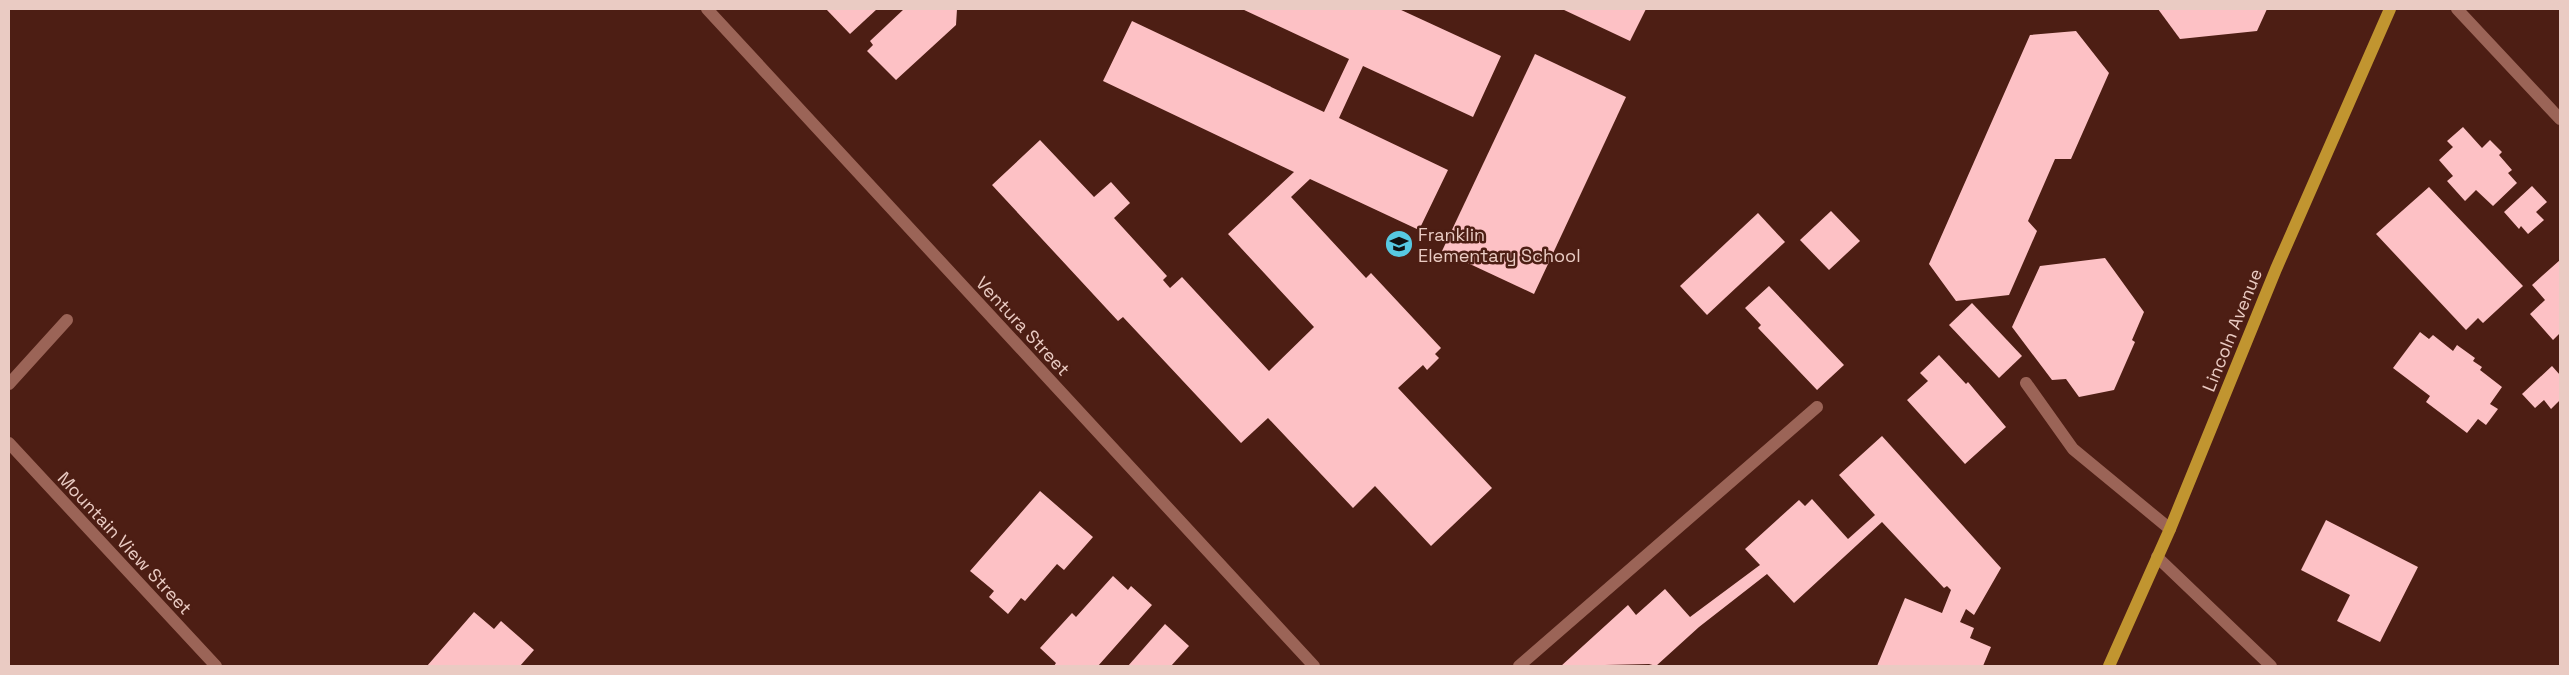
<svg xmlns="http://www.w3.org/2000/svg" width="2569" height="675" font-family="'Space Grotesk',sans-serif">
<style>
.building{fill:#fdc1c5}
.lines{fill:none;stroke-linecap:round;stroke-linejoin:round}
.minor{stroke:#9b6457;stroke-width:12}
.major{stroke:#c19530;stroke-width:12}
.labels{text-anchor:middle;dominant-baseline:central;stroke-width:5;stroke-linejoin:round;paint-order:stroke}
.poi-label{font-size:18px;fill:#eacbc3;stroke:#4d1e14;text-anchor:start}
.street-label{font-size:18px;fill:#eacbc3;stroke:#4d1e14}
</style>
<rect width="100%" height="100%" fill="#4d1e14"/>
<!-- building -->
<g class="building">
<path d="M826,9H877L850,34Z"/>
<path d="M904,9H957L956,25L896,80L867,51L873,45L870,41Z"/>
<path d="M1242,9H1399L1501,56L1473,117L1363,66L1339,118L1448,170L1419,230L1310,179L1291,197L1366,278L1371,273L1441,348L1435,354L1439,358L1427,370L1423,365L1398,388L1492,488L1431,546L1375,486L1353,508L1268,418L1241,443L1123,317L1118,321L992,185L1040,140L1094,197L1111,182L1130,203L1114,218L1167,276L1163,280L1170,288L1182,277L1269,371L1314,327L1228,234L1294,172L1103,81L1132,21L1324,112L1349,59Z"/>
<path d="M1562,9H1646L1630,41Z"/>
<path d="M2158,9H2267L2257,31L2180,39Z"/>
<path d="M2076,31L2109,73L2071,159H2055L2028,221L2037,231L2009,295L1956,301L1929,264L2030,35Z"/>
<path d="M1535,54L1626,97L1534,294L1442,251Z"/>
<path d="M2463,127L2482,148L2490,140L2502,152L2499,155L2512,170L2508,173L2517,183L2493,206L2476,190L2465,201L2447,181L2453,176L2439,160L2453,147L2447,141Z"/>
<path d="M2532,186L2547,202L2536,212L2544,220L2528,234L2521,226L2519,229L2504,212Z"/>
<path d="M2429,187L2523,286L2483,323L2478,318L2466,330L2376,234Z"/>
<path d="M1831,211L1860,241L1829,270L1800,240Z"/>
<path d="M1758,213L1785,242L1707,315L1680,286Z"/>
<path d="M2105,258L2144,312L2132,340L2135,342L2114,390L2079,397L2066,379L2052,380L2012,327L2040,266Z"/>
<path d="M2560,260V333L2553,340L2530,314L2545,300L2532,285Z"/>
<path d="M1769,286L1844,365L1817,390L1758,328L1761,325L1745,308Z"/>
<path d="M1972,303L2022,356L1999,378L1949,325Z"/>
<path d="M2420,332L2429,339L2433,335L2453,351L2457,345L2475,358L2473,361L2482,367L2480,370L2502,387L2490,404L2498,409L2486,425L2478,419L2467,433L2426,402L2430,396L2393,368Z"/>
<path d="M1939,355L1966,384L1968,382L2006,427L1965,464L1907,400L1928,381L1920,373Z"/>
<path d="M2552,366L2560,375V400L2551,409L2544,400L2535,408L2522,394Z"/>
<path d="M1882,436L2001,568L1974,615L1966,609L1960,622L1974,628L1970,638L1991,647L1983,666H1877L1905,598L1942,613L1951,590L1947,586L1944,588L1882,522L1794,603L1767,574L1699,627L1656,666L1649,664L1561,666L1628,605L1636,615L1665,589L1690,617L1760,565L1745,549L1799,500L1805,506L1812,499L1848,539L1875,515L1839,475Z"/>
<path d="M1040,491L1093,537L1064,570L1057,564L1025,601L1021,598L1008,614L989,597L994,591L970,571Z"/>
<path d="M2326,520L2418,567L2380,642L2337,621L2350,595L2301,570Z"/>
<path d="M1113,576L1128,590L1131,586L1152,605L1098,666H1054L1056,663L1040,648L1072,613L1076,617Z"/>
<path d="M474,612L494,629L501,621L534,650L520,666H427Z"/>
<path d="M1165,624L1189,646L1171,666H1128Z"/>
</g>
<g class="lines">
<!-- minor -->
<g class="minor">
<path d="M707,9L1314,666"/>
<path d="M2457,9L2560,119"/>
<path d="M2026,383L2073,449L2170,529"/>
<path d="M9,384L67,320"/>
<path d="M9,443L216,666"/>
<path d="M2157,557L2271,666"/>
<path d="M1519,666L1817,407"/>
</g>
<!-- major -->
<path class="major" d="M2109,666L2170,529L2276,269L2390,9"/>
</g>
<!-- icons -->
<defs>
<symbol id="school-disc" viewBox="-11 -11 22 22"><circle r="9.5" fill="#57c9e2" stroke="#4d1e14"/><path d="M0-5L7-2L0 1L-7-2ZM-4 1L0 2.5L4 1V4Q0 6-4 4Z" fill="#111"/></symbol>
</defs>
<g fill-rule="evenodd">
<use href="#school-disc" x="1383" y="228" width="32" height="32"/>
</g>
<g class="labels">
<!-- poi labels -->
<g class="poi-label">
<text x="1418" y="234">Franklin<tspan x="1418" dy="21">Elementary School</tspan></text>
</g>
<!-- street labels -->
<g class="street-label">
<text transform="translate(1023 326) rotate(47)">Ventura Street</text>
<text transform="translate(2232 330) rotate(-68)">Lincoln Avenue</text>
<text transform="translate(125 543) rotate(47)">Mountain View Street</text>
</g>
</g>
<!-- border -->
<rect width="2569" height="675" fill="none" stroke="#eacbc3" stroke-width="20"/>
</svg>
